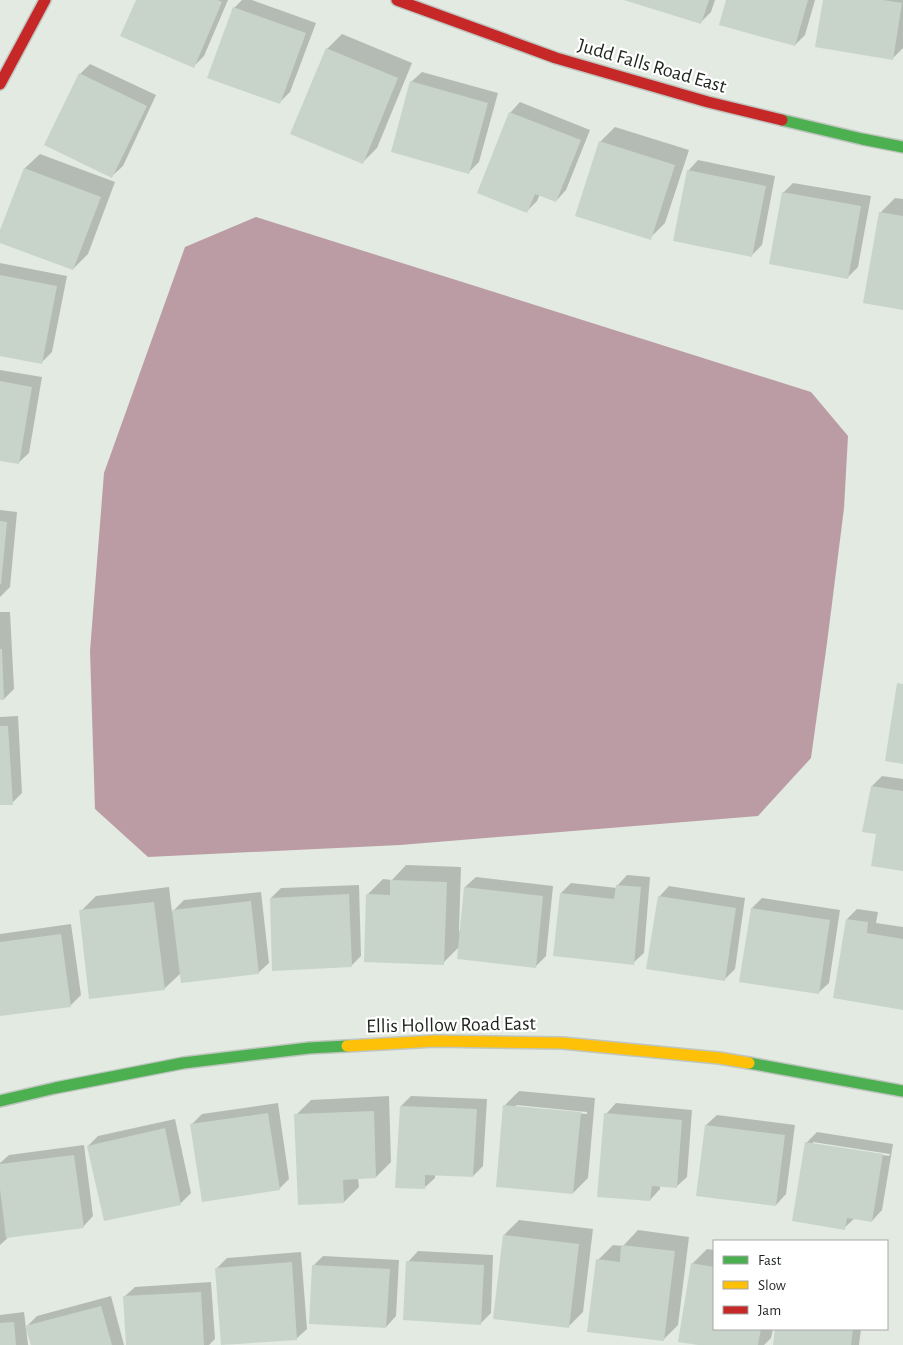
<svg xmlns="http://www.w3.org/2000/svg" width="903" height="1345" font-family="'Alegreya Sans',sans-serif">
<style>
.water{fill:#bb9ca4}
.shadow{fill:#0003;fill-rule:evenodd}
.building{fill:#c8d4c9}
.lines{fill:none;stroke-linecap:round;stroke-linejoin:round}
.fast-casing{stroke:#bfc5bf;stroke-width:14}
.slow-casing{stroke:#bfc5bf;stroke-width:14}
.jam-casing{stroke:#bfc5bf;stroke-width:14}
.fast{stroke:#4caf50;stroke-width:11}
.slow{stroke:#ffc107;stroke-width:11}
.jam{stroke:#c62828;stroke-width:11}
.labels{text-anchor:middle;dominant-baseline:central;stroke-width:4.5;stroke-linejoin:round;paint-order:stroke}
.street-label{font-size:20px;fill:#1f241f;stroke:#fff}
</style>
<rect width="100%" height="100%" fill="#e2eae2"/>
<!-- water -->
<path class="water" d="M256,217L811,392L848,436L844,508L827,643L811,758L758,816L400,845L148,857L95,809L90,651L104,473L185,247Z"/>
<!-- shadow -->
<g class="shadow">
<path d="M137,0H228L204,56L194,66Z"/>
<path d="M242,0H252L316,23L290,92L279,103L234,8Z"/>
<path d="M627,0H715L711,12L701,22Z"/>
<path d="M727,0H815L805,35L795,45Z"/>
<path d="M824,0H903V48L892,59Z"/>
<path d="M342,34L412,63L377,148L362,163L327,49Z"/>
<path d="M90,64L156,95L123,166L112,176L80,74Z"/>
<path d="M422,72L498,93L479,162L468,173L411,82Z"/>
<path d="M520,102L590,130L566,190L556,201L540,194L537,201L527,211L510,113Z"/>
<path d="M615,127L689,150L665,223L650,238L600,142Z"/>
<path d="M40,154L115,182L88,254L73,269L0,242V233L25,168Z"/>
<path d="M698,160L775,176L762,245L751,256L688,171Z"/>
<path d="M793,183L871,196L858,267L848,277L783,193Z"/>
<path d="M895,198L903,199V308L880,213Z"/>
<path d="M0,263L67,276L52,352L42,362L0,354Z"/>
<path d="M0,370L42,377L29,453L18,463L0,460Z"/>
<path d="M0,510L17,512L10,587L0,597Z"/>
<path d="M0,612H10L14,689L4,699H0Z"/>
<path d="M18,716L22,793L12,803L0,804V717Z"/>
<path d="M882,776L903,779V870L877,833L872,786Z"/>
<path d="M406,865L461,867L459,931L461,932L465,887L476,877L553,886L546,956L536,966L459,947L443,963L368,894L383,879L392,880Z"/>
<path d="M627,875L650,877L644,953L633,963L561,893L571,883L617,888V886Z"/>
<path d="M359,885L361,956L351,966L271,898L281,888Z"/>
<path d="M669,886L745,898L735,969L724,980L659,897Z"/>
<path d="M169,887L172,912L184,900L261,892L269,963L258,973H181L164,989L81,911L96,896Z"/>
<path d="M762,898L840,910L829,983L818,993L752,908Z"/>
<path d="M857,909L878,912L876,923L903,927V1008L847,919Z"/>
<path d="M71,924L81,995L70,1006L0,1015V934Z"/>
<path d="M519,1091L595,1098L588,1178L573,1193L504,1106ZM516,1105L587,1112V1114L516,1108Z"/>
<path d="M389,1096L391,1162L376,1177L358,1178L359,1187L344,1202L296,1115L311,1100Z"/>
<path d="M411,1096L487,1099L483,1166L473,1176L435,1174V1178L424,1188L401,1106Z"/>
<path d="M278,1103L289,1179L279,1189L191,1125L202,1114Z"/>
<path d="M616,1103L692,1110L687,1177L676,1187L660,1186V1189L650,1200L606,1114Z"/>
<path d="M717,1115L795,1125L786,1194L776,1205L706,1125Z"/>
<path d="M175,1119L191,1193L181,1203L105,1220L88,1146L98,1136Z"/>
<path d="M817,1132L893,1144L882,1210L872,1221L855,1218L844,1228L806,1143ZM813,1142L890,1154L889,1156L813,1145Z"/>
<path d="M84,1145L93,1216L83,1227L10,1236L0,1245V1163L9,1155Z"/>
<path d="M519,1220L593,1229L583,1312L568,1327L504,1235Z"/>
<path d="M638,1230L689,1237L678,1325L663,1340L598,1260L613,1245L623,1246Z"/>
<path d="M707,1249L714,1250V1329H773L771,1338L764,1345H706L692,1264Z"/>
<path d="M418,1251L493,1255L491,1313L480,1324L408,1262Z"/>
<path d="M301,1252L307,1329L296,1339L217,1268L227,1258Z"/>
<path d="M323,1256L399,1260L396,1316L386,1327L313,1266Z"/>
<path d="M211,1282L215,1339L209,1345H127L124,1297L135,1287Z"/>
<path d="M111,1296L124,1345H32L26,1327L37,1316Z"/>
<path d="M24,1312L28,1345H0V1315Z"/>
<path d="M777,1329H861L859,1345H774Z"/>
</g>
<!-- building -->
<g class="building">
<path d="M136,0H218L222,2L194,68L120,36Z"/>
<path d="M624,0H709L701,24Z"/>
<path d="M726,0H808L795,46L719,25Z"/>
<path d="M823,0H883L902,3L893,60L815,47Z"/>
<path d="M233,7L306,33L280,104L207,78Z"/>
<path d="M326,48L398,78L363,164L290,134Z"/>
<path d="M79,73L147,106L112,178L44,145Z"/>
<path d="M410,81L488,103L469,174L391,152Z"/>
<path d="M509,112L581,140L556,202L535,194L527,213L477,193Z"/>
<path d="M599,141L675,165L651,240L575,216Z"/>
<path d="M24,168L101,197L73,270L0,243V230Z"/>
<path d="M687,170L766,186L752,257L673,241Z"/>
<path d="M782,192L861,206L848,279L769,264Z"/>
<path d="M879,212L903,216V310L863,303Z"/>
<path d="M0,275L57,286L42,364L0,356Z"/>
<path d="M0,381L32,387L19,464L0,461Z"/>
<path d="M0,521L7,522L1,584H0Z"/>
<path d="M0,649H2L4,700H0Z"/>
<path d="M897,683L903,684V764L885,761Z"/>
<path d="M0,726H8L13,805H0Z"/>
<path d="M871,786L903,791V871L871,866L876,834L862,832Z"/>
<path d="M390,880L447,882L444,965L364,962L366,894L390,895Z"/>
<path d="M616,885L641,887L634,965L553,956L560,893L614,899Z"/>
<path d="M464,887L543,896L536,968L457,959Z"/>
<path d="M349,894L352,967L272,971L270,898Z"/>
<path d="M658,896L736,908L725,981L646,969Z"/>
<path d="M251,901L259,974L181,983L172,910Z"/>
<path d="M154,902L165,990L89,999L79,910Z"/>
<path d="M751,908L830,920L819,994L739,982Z"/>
<path d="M846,919L868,922L867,933L903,939V1010L833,998Z"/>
<path d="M61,934L71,1007L0,1016V942Z"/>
<path d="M503,1105L581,1112L573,1194L496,1187Z"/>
<path d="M400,1106L477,1109L473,1177L425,1175V1189L395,1188Z"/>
<path d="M374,1111L376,1178L343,1180L344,1203L298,1205L294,1114Z"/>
<path d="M268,1113L280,1190L202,1202L190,1124Z"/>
<path d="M604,1113L682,1120L677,1188L652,1186L650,1201L597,1197Z"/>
<path d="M705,1125L785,1135L776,1206L696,1196Z"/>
<path d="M165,1128L181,1205L104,1221L87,1146Z"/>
<path d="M805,1142L883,1154L872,1222L847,1218L845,1230L792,1221Z"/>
<path d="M74,1155L84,1228L6,1238L0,1189V1164Z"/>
<path d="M503,1235L579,1244L569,1328L493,1319Z"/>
<path d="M621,1245L675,1251L664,1341L587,1332L596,1259L620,1262Z"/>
<path d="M406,1261L484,1265L481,1325L403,1320Z"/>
<path d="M292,1262L297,1340L221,1345L215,1268Z"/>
<path d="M691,1263L714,1267V1329H761L758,1345H698L678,1342Z"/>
<path d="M312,1265L390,1269L386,1328L309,1324Z"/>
<path d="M201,1292L204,1345H126L123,1296Z"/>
<path d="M101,1306L112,1345H31L25,1326Z"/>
<path d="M14,1322L16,1345H0V1323Z"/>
<path d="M775,1329H853L851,1345H773Z"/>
</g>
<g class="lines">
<defs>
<g id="fast">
<path d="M782,120L862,139L903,147"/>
<path d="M749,1063L903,1091"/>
<path d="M0,1101L55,1088L183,1063L309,1048L347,1046"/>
</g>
<path id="slow" d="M347,1046L435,1041L562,1043L719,1058L749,1063"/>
<g id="jam">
<path d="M397,0L556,58L708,102L782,120"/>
<path d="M0,84L45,0"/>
</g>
</defs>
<!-- fast casing -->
<use href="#fast" class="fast-casing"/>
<!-- slow casing -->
<use href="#slow" class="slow-casing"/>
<!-- jam casing -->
<use href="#jam" class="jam-casing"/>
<!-- fast -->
<use href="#fast" class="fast"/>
<!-- slow -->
<use href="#slow" class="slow"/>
<!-- jam -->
<use href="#jam" class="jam"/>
</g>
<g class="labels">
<!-- street labels -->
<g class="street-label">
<text transform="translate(652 66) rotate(16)">Judd Falls Road East</text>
<text transform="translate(451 1025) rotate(-1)">Ellis Hollow Road East</text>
</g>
</g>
<!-- legend -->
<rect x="713" y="1240" width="175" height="90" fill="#ffffff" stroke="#a5a7a5"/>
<rect x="723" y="1256" width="25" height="8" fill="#4caf50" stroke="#a5a7a5"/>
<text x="758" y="1265" font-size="15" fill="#1f241f">Fast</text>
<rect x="723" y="1281" width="25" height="8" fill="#ffc107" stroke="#a5a7a5"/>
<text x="758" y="1290" font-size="15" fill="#1f241f">Slow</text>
<rect x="723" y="1306" width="25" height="8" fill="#c62828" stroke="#a5a7a5"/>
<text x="758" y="1315" font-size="15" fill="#1f241f">Jam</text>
</svg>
